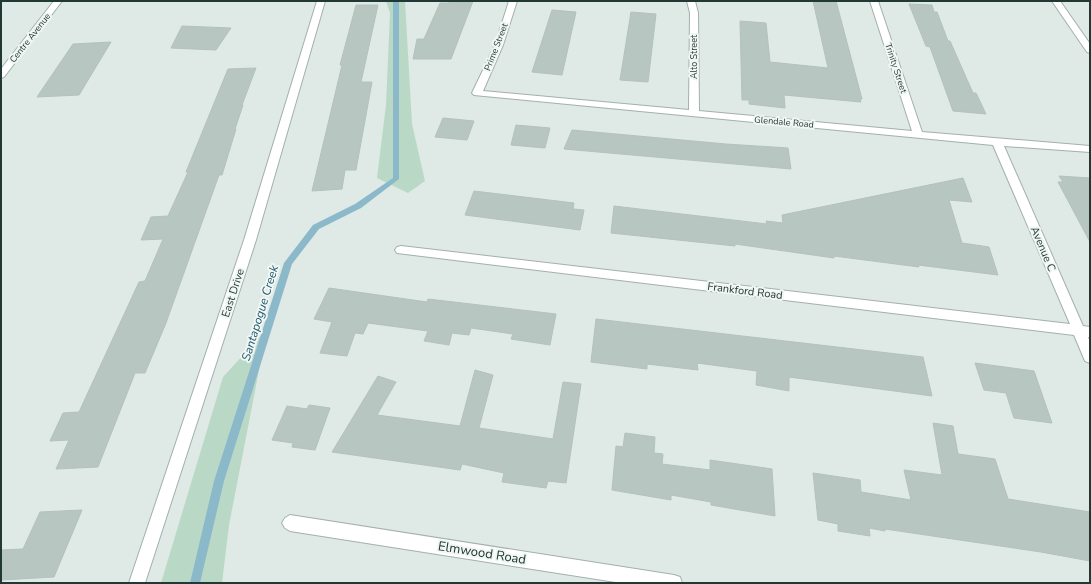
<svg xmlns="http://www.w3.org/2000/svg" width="1091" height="584" font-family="'Nunito Sans',sans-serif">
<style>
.green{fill:#b9d9c6}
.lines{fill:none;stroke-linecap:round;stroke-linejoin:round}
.stream{fill:#8bb9ca;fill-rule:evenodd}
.building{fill:#b8c6c2;stroke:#b2c2bd}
.minor-casing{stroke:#a3b0ad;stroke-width:2}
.minor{fill:#fff;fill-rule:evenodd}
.labels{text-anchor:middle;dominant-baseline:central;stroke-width:4;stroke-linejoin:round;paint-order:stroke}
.far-street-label{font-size:9px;fill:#223834;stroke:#eff6f3}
.street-label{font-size:11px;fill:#223834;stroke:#eff6f3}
.water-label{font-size:12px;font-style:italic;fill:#21586e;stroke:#eff6f3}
.near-street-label{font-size:13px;fill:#223834;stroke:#eff6f3}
</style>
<rect width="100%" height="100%" fill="#dfe9e6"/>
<!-- green -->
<g class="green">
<path d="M386,1H405L412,124L425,181L408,193L377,178L386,105L390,13Z"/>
<path d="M267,329L229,525L222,583H161L223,377Z"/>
</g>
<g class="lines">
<!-- stream -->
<path class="stream" d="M393,1H399V179L361,208L319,229L292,264L224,481L200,583H190L214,481L284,263L313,225L355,204L393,178Z"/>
</g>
<!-- building -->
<g class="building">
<path d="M450,1H473L451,59H413L417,39H424L440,3H449Z"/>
<path d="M813,1H836L862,99H860L861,102L784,95L785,108L749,104V100H742L740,21L766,23L770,62L828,68Z"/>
<path d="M909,4L932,5L934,12H937L948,41H950L973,93H976L986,114L953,111L930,47L926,46Z"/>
<path d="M356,5H378L361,82H372L356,170H345L342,189L312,191L342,65H340Z"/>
<path d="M552,10L576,12L562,75L532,72Z"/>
<path d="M631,12L656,14L648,82L620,80Z"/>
<path d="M182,26L231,28L216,50L171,48Z"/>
<path d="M111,42L79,95L37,97L73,44Z"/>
<path d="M256,68L242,105H243L235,129H236L222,175H219L166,323L145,373H135L98,467L56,469L69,440L50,441L63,413L79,412L139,282L145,281L163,239L141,240L151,217L168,216L188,172H186L228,69Z"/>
<path d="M443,118L474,121L467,140L435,137Z"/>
<path d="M516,125L550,128L545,148L511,145Z"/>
<path d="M572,130L726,144L788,148L791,169L564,149Z"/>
<path d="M1059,176L1090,178V242L1058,182H1063Z"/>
<path d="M963,178L972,202L949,200L962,243L989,247L998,275L918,265L919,267L834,256V258L735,244V246L611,233L614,206L767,224L766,221L783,223L782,215Z"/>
<path d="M474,191L574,203L573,209L584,210L580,230L465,215Z"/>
<path d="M329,288L427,302L428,299L556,314L550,345L511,339L513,334L471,328L469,335L452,333L449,345L424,341L428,331L368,323L363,334L355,333L347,356L320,353L332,322L314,319Z"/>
<path d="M596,319L923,357L932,396L789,377V391L756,385L757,371L697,363L698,370L647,364V369L591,362Z"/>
<path d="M975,363L1034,371L1052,423L1014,418L1006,393L984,390Z"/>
<path d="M475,370L493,375L479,428L553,439L563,382L581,384L566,483L548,481L546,488L502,482L504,473L462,464L460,470L332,452L378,376L396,382L377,415L460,426Z"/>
<path d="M309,405L330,408L315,450L292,447L293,443L272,440L287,406L307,409Z"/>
<path d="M933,423L953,426L958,454L995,459L1008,499L1090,512V561L1041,552L885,529V531L869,528L870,536L838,531V524L818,520L813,473L860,480L861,492L911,500L904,470L942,475Z"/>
<path d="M625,433L655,437L654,453L663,454L662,464L710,470V460L772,469L775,516L711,505V502L671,495V500L612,490L616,446L623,447Z"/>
<path d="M82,510L54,577L1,580V550L23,549L40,512Z"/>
</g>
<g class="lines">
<defs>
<g id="minor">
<path d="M54,1H62L4,77L1,78V69Z"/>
<path d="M317,1H325L256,240L145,583H129L244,240Z"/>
<path d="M509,1H517L503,45L483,91L689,110L690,13L687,1H695L698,13L699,111L912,131L870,1H878L922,132L1090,146V152L1004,146L1083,326L1090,327V337H1088L1090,342V363L1085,361L1074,335L397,253L395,250L397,247L401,246L1070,324L993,145L474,95L472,93L495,45Z"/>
<path d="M1052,1H1060L1090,44V53L1087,52Z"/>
<path d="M290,515L674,575L680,577L682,583H622L290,531L285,528L282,523L285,518Z"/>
</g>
</defs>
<!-- minor casing -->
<use href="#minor" class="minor-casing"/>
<!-- minor -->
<use href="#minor" class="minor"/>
</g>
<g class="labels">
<!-- far-street labels -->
<g class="far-street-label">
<text transform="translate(30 38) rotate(-52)">Centre Avenue</text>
<text transform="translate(496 47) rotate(-69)">Prime Street</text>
<text transform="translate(694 57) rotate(-90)">Alto Street</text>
<text transform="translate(896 68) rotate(72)">Trinity Street</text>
<text transform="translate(784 122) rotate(5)">Glendale Road</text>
</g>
<!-- street labels -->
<g class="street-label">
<text transform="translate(1043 249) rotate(67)">Avenue C</text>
<text transform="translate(745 291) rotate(7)">Frankford Road</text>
<text transform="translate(233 293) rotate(-72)">East Drive</text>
</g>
<!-- water labels -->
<g class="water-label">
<text transform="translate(260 313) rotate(-73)">Santapogue Creek</text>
</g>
<!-- near-street labels -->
<g class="near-street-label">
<text transform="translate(482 553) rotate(9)">Elmwood Road</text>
</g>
</g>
<!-- border -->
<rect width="1091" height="584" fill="none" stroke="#223834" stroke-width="4"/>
</svg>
